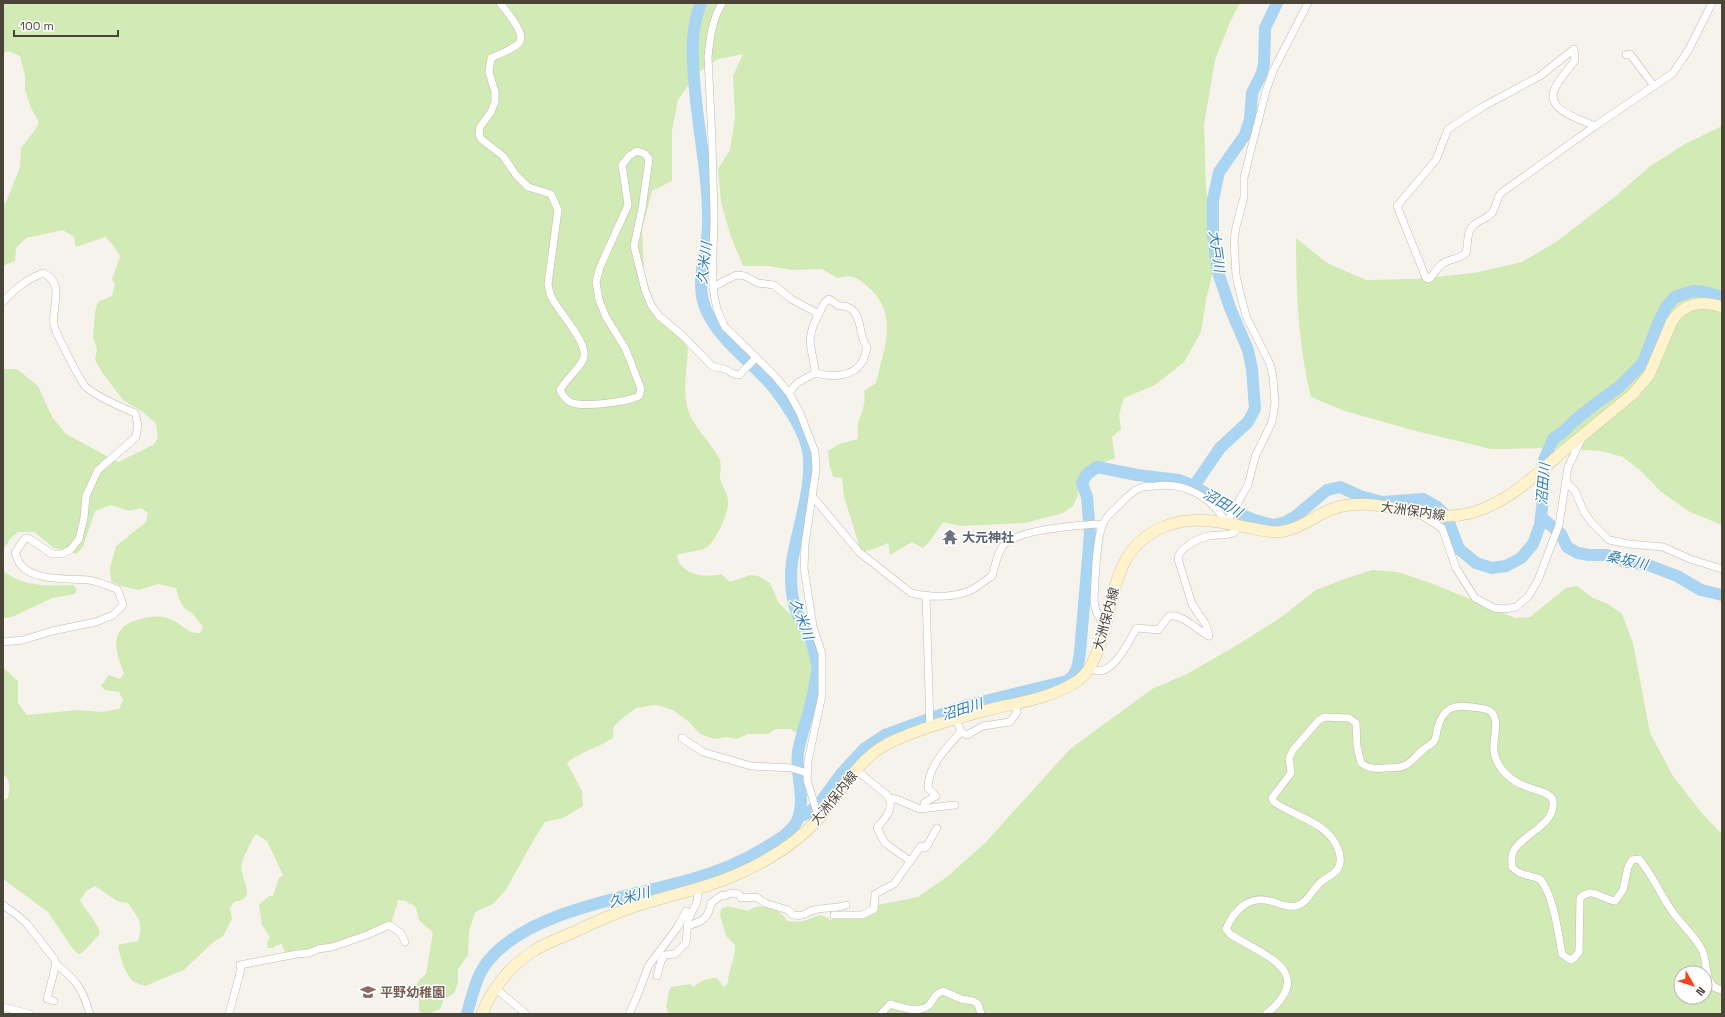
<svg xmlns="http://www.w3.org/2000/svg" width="1725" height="1017" font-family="'Space Grotesk','Noto Sans JP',sans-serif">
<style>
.green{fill:#d2eab5;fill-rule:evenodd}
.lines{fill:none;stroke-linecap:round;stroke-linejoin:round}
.river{stroke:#a9d4f2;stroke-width:12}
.street-casing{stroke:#c2bbae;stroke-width:8}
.secondary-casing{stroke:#d6c79b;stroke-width:12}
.street{stroke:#fff;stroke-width:7}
.secondary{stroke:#fff3cd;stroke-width:11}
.labels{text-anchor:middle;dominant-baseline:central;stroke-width:3;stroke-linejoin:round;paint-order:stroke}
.street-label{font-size:13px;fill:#4b4439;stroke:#fff}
.worship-label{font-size:13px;font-weight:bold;fill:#5b616d;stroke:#fff;text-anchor:start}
.education-label{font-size:13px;font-weight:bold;fill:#785e54;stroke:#fff;text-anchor:start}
.water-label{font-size:14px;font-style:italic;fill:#2e7ab2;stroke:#fff}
</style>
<rect width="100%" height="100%" fill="#f6f3ec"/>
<!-- green -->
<g class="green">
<path d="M3,3H1240L1230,22L1215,60L1204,125L1206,188L1213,230L1215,262L1206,300L1201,332L1184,362L1155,385L1124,398L1119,414L1121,429L1112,437L1115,458L1089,468L1079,481L1078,495L1073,506L1063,513L1025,523L960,526L943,522L930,541L923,548L912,542L890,555L888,543L874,549L861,552L844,496L842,478L833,477L829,463L828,451L839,444L858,439C858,433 857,425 859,420C863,409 866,403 864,391L876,383C884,348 900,313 867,286C856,276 852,275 837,278L822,269L792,270L769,266H743L730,234L721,202L718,169L730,150L735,118L733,76L743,54L718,59L695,75L678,100L672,131V181L652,191L642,230L644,273L655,305L688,348C687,367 683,388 687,406C691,425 710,441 719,458C723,465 718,474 721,482C724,489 729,496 728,505C727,516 714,545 704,549C695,552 685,552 677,555C678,557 678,562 680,564C690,577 708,577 721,574L730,582L750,575L758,576L770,583L779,603L792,616L802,629L801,634L808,648L813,685L811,700L801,720L800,730L794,732L791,729H775L768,734H748L737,739L727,737L714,739L700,734L689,722L673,710L656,705L636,708L624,717L614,726L613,738C598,748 580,751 567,763L582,791L583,806L563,818L545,822L536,836L505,891L493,904L475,912L469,931L468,955L458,969V983L454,993L443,1001L440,1009C432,1012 427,1016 419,1011V998L415,988L419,980L426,974L433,932C429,929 424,925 420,921C414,913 422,907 408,903L406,901L398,900C397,908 393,914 392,923L381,925L338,943L285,953L282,944L275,946L273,948H268L267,943L270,937L262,925L259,905L269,896H273L279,878L283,875L267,841L256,834C252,839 243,858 242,863C238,879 260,898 234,902L230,908L232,919L223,936L211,944L184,970L145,986C142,985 137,983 133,981C126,976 119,954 118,945L138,941C144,923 138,918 128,903L117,901L95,886L86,891L80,901C85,909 100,926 100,934L82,953L78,954L73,949L48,912L3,879V800L8,798C10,789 11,780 3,774V670L5,669L18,681V703L27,715L78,710L102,712L119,709L123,700L119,692L105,690L101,686L109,675L120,679L124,673C114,650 109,627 140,619C149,617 158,615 167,618C180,621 186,634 200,633L203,627L193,614L184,608L179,599L176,588L158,584L139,590L121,586L111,581L110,568L116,546L146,522L148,513L141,508L129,511L111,505L95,511L83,547L76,554L54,548L34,532H18L10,539L3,551V369H17L38,386L52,417L66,434L118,462L153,445L158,438L156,424L142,411L124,401L103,374L95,360L97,349L93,338L95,312L98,302L112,296L115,284L112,280L120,256L113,245L105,237L76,247L74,237L63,230L26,238L16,248L15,261L3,266V206L7,200L20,167L21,148L35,130L39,122L31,108L25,90V76L20,56L8,51L3,54Z"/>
<path d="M1722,126V525L1688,511L1660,491L1642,472L1623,457L1601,451L1550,448L1491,449L1412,430L1345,411L1311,397C1298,345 1296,291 1296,238L1327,263L1366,280L1415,279L1474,273L1522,262L1556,242L1617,195L1649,167L1685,144Z"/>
<path d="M1372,570L1398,572L1436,585L1515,618L1530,617L1566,588L1577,586L1593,598L1608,604L1622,614L1633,643L1650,733L1673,776L1701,812L1722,834V1014L668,1013L666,1005C669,999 667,993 671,987L690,984L694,987C701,980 708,978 717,978L724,987L728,983C728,970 736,958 735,945L726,936L720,915L721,909L728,906L747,911C749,910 753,908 756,907C767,905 783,911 787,921C794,922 801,922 807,920C818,915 820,913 831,920L839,917L873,913L878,905L918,897L948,876L985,843L1070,749L1152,689L1187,674L1234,647L1280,618L1316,590L1347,578ZM1681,973H1705V997H1681Z"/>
<path d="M3,571C25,587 47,586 73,585L77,589L75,594L52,598L12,617L3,618Z"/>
</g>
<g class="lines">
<!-- river -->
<g class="river">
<path d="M1194,486L1220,448L1248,422L1255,409L1252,369L1248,350L1230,308L1218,272L1213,236V200L1219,172L1245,135L1250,119L1252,93L1262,73L1264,64L1265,28L1277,3"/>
<path d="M1541,517L1561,534L1567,547L1578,553L1589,555H1607L1622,561L1648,565L1677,576L1701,590L1722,595"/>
<path d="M799,817L807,814L820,803L841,774L864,749L885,735L965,706L1067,681C1078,674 1078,664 1080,652L1090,534L1087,497L1082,483L1087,474L1097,467L1137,475L1179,480L1194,486L1238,513L1254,520L1273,525L1284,523L1296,516L1327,490L1340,487L1360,496L1382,502L1423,499L1437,507L1447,517L1459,549L1476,563L1492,568L1506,566L1521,558L1533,544L1540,525L1543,500L1544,460L1553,439L1563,432L1575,420L1598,402L1619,387L1643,363L1659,321L1666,307L1675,297L1693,291L1705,292L1722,297"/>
<path d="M467,1014C472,996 476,976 488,961C529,910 631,897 692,879C718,872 745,860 768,846C780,839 795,830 799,816C805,794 795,774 798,752C802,729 812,708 815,684C816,678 818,672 817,666C815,654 812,639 807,628C805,623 799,618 797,613C791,599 790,577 792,562C797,528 817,476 806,443C801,426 785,402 774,388C752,362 722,343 707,312C693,283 708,253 708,224C709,175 697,127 694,78C692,52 691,28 701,3"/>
</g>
<defs>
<g id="street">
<path d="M500,3C506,11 527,34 519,43C512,50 499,54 491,58L489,72L495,92V102L491,112L480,127L479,134L481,139L503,156L516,175L528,187L551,194L558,210L548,284C549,287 549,292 551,296C557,311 591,344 583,360C577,371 566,379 560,390C562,394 565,399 570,402C583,408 626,402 639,396L641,389L630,360L625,348L606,317L599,300L596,282L600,267L628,205L622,165L629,156L637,151L645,154L649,159L642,209L634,246L645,290L651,305L659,316L683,336L712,366C716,368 718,368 722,368C729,370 732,375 739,375L756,358"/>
<path d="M722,3C712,20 710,38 708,57C711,109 713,161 714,213C715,251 705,293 725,327L774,375L789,393L800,413L815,452L816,470L805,544L804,568L813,626L822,654V695L808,761L807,780L819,819"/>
<path d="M1626,55L1630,54L1654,86"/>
<path d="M1595,126C1580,119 1544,110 1555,88C1560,78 1569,69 1575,60L1574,49L1540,76L1484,106L1448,129L1436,160L1397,206L1426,278L1429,279C1434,274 1437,268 1442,264C1450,258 1459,260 1466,253C1469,241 1465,229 1478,222C1483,219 1488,218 1492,213C1496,207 1496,199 1501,193L1595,126L1673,73L1689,49L1712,3"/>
<path d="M713,287L736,275L745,276L758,283L774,285L791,299L819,314"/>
<path d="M3,302C17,287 24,281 43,273C66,284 51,305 54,325C55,332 81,382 86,387C96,396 123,408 135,413L138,425L136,437L98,470L86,496L84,518L79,539L70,550L62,554H52L30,539L25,538L15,553C17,557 18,561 20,564C34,582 68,578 88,580C97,581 108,586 117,589L119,593L123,605L113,615L96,622L52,631L23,640L3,642"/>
<path d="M789,393L797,383L815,373C815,364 812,356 811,348C807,333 818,315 825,302L829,299L839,306C865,304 857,337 867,347C866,351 865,358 862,362C853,378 830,377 815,373"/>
<path d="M1566,482L1575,491L1584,512L1591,522L1609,540L1629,544L1663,547L1690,559L1722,569"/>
<path d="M813,497L859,552L911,593C929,597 951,598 969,591C977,588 985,580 992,576C995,566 997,555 1002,547C1015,529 1075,526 1096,524L1102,525"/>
<path d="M1421,515L1442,528L1456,568L1475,598L1494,608L1505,609L1516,607L1528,597L1538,580L1559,525L1568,467L1582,438"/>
<path d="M1226,523L1248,485L1255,457L1272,422L1275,403L1273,377L1270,364L1246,316L1239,289L1236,275L1234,240L1236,227L1244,197V178L1250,153L1266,91L1273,71L1308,3"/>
<path d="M926,595L930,728"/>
<path d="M1106,624C1097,617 1095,610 1094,600C1095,582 1096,537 1103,524C1106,516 1113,511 1119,505C1124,500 1132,491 1140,488C1145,486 1150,486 1155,486C1185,482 1212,497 1226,523"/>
<path d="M1090,668C1110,682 1128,643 1136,629L1138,628L1158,630L1169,616C1184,614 1196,630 1209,636L1206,625L1192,604L1178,559C1179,548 1197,539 1208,536C1216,534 1226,536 1233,533C1235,531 1238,528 1240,526"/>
<path d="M960,731L967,735L983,726L1010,722L1017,712L1016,704"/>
<path d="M682,738L703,752L751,766L791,768L807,773"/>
<path d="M856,770L887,795C896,808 885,818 877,828L885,843L910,861"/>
<path d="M889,798L896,799L920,809L955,805"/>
<path d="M924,808V803L936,796L928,788C928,766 947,747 961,732L956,719"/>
<path d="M3,905L17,915L27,924L55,960L56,964L47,999L54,1001"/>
<path d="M834,915H862L874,909L875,894L894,884L921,846L925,848L927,846L937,828"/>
<path d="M687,926C702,922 709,918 711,903L722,895L724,896L731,893L739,894L741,898L756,897L765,903L788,910L793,915C807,917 804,912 814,910C825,907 835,909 846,905"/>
<path d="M56,964C77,981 82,988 90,1014"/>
<path d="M657,976L661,961L665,955L675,954L686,943L688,920L697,902L698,889"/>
<path d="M495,988L526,1014"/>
<path d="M3,1007L30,1014"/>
<path d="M229,1014L241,969L240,965L297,954L309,953L318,949L332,947L367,935L389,925L401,933L405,942"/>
<path d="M629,1014L635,1001L649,965L677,928L686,911"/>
<path d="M881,1014L890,1004C901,1007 921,1015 930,1004C934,998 936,993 943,991L961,999L973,1001L978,1004L981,1014"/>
<path d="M1266,1014C1319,971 1262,955 1230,934L1226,929C1234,910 1249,895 1270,901C1279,903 1286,908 1296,906C1308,903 1313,888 1322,881C1327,878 1333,874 1337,870C1341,864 1341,856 1338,849C1328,822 1295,817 1274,802L1272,798L1291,773L1289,758L1293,750L1318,721L1324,717L1349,718L1356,723L1357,746L1361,763C1369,769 1376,769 1386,768C1410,768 1408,763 1424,749C1427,746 1432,745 1434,741C1437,737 1436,732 1438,727C1443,708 1454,704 1472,707C1478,708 1485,708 1490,711C1501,719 1492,740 1494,752C1495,758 1499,766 1503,771C1507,775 1514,781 1520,784C1528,789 1552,791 1553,801C1556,826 1521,834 1513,852C1511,857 1512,862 1512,867C1520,876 1530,875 1540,879C1554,896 1558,933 1562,954L1570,960L1574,958L1579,952L1580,898C1593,886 1600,899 1615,901L1623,890L1628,867L1632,860L1639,859C1652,874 1659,892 1670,908C1679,923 1694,934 1702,950C1709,964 1702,986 1722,990"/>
</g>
<path id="secondary" d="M482,1014C492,988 511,965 535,950C547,942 561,938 574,932C593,923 612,914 633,907C668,895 706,889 740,873C769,860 799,841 820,817C841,792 857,760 887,744C917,729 954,719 987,710C1016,703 1048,699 1074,683C1087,676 1093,663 1098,650C1116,603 1110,547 1166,526C1194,515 1222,522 1250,528C1259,530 1268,532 1278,532C1304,530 1322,507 1349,505C1382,501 1414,516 1447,516C1496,516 1533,477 1567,448C1589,430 1611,412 1633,394L1649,375L1672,321C1684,303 1702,300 1722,307"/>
</defs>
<!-- street casing -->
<use href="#street" class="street-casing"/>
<!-- secondary casing -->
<use href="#secondary" class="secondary-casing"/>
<!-- street -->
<use href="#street" class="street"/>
<!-- secondary -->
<use href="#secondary" class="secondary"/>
</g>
<!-- icons -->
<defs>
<symbol id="temple-bare" viewBox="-9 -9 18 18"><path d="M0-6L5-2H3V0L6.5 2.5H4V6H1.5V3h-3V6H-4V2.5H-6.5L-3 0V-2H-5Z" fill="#6b7280" stroke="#fff" stroke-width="2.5" paint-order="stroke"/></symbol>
<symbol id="school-bare" viewBox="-9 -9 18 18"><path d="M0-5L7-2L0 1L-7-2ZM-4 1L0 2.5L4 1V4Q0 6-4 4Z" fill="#8d6e63" stroke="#fff" stroke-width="2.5" paint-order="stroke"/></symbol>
</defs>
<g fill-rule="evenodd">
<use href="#temple-bare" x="939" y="526" width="22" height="22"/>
<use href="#school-bare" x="357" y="981" width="22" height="22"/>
</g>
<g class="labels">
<!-- street labels -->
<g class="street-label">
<text transform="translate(1413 511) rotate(8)">大洲保内線</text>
<text transform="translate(1106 619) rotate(-75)">大洲保内線</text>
<text transform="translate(834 798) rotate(-51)">大洲保内線</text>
</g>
<!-- worship labels -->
<g class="worship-label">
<text x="962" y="537">大元神社</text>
</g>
<!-- education labels -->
<g class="education-label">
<text x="380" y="992">平野幼稚園</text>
</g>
<!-- water labels -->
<g class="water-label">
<text transform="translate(1217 251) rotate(82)">大戸川</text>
<text transform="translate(704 263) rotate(-83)">久米川</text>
<text transform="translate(1543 484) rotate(-85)">沼田川</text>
<text transform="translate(1223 503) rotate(30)">沼田川</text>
<text transform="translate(1627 560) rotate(13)">桑坂川</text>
<text transform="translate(802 619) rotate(70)">久米川</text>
<text transform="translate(962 709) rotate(-17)">沼田川</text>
<text transform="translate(629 897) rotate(-15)">久米川</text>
</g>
</g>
<!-- border -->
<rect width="1725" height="1017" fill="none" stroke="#4b4439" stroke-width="8"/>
<!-- north arrow -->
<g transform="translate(1693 985) rotate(129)"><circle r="19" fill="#ffffff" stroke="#b7b4b0"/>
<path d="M0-3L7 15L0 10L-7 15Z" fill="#fc3f1d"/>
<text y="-6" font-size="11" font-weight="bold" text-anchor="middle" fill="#4b4439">N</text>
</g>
<!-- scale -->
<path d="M14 30v6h104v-6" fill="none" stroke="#4b4439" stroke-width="2"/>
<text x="20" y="30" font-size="12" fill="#4b4439" stroke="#ffffff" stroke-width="3" paint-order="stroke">100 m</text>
</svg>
